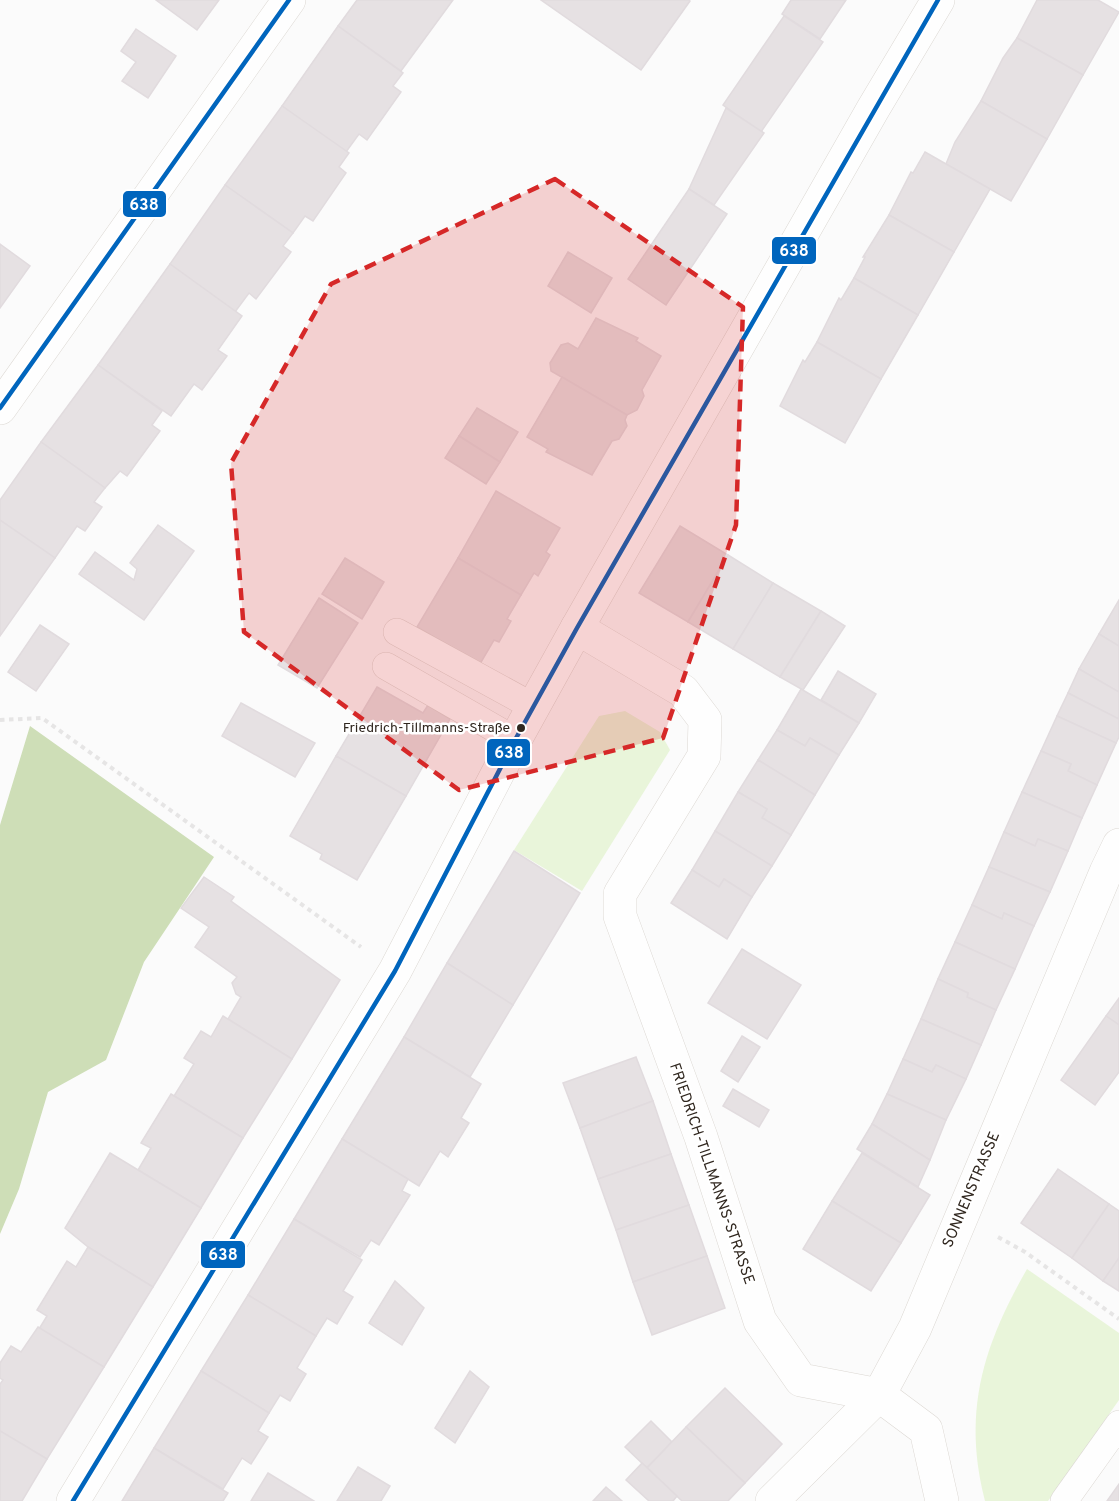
<svg xmlns="http://www.w3.org/2000/svg" width="1119" height="1501" font-family="Overpass,sans-serif">
<style>
.green{fill:#e9f5da}
.forest{fill:#cedeb7}
.building{fill:#e6e1e3;stroke:#e1dbde;stroke-width:1.5}
.lines{fill:none;stroke-linecap:round;stroke-linejoin:round}
.lane-casing{stroke:#dcd8d3;stroke-width:28}
.street-casing{stroke:#dcd8d3;stroke-width:34}
.secondary-casing{stroke:#dcd8d3;stroke-width:34}
.path{stroke:#e6e5e5;stroke-width:4;stroke-dasharray:4.5 4.5;stroke-linecap:butt}
.lane{stroke:#fefefe;stroke-width:27}
.street{stroke:#fefefe;stroke-width:33}
.secondary{stroke:#fefefe;stroke-width:33}
.bus-1-casing{stroke:#fff;stroke-width:9}
.bus-1{stroke:#0065bd;stroke-width:4.5}
.marked{fill:#d62828;fill-opacity:0.2;stroke:#d62828;stroke-width:4.5;stroke-dasharray:12 8;stroke-linejoin:round}
.bus-dot{fill:#30271f;stroke:#fff;stroke-width:2}
.labels{text-anchor:middle;dominant-baseline:central;stroke-width:5;stroke-linejoin:round;paint-order:stroke}
.bus-label{font-size:14px;fill:#30271f;stroke:#fff;text-anchor:end}
.street-label{font-size:15px;fill:#30271f;stroke:#fff}
.line-badge{stroke:#fff;stroke-width:2}
.badge-label{font-size:16px;text-anchor:middle;font-weight:bold;fill:#fff}
</style>
<rect width="100%" height="100%" fill="#fbfbfb"/>
<!-- green -->
<g class="green">
<path d="M625,711L660,732L670,750L582,891L514,850L599,716Z"/>
<path d="M1027,1269L1119,1333V1400L1048,1501H985C962,1412 983,1346 1027,1269Z"/>
</g>
<!-- forest -->
<path class="forest" d="M30,726L214,857L144,962L106,1060L48,1092L19,1189L0,1234V825Z"/>
<!-- building -->
<g class="building">
<path d="M156,0H219L197,30Z"/>
<path d="M357,0H453L401,71L338,26Z"/>
<path d="M541,0H689L690,1L641,70Z"/>
<path d="M791,0H846L820,39L782,14Z"/>
<path d="M1037,0H1098L1119,12L1083,75L1017,38Z"/>
<path d="M784,16L823,42L761,132L723,105Z"/>
<path d="M338,26L403,73L393,86L401,92L367,140L359,134L346,152L282,106Z"/>
<path d="M136,29L176,56L148,98L122,81L136,62L121,51Z"/>
<path d="M1017,38L1083,75L1047,139L981,101L1003,58Z"/>
<path d="M981,101L1047,139L1011,201L946,164L955,142Z"/>
<path d="M282,106L349,153L339,167L346,173L313,221L305,216L293,233L225,185Z"/>
<path d="M726,108L764,133L714,205L689,189Z"/>
<path d="M925,152L990,189L954,252L889,215L911,172L913,173Z"/>
<path d="M225,185L293,233L283,246L291,252L256,299L249,293L235,312L170,264Z"/>
<path d="M689,189L727,214L666,305L628,279Z"/>
<path d="M889,215L954,252L918,315L854,278L865,257H863Z"/>
<path d="M0,244L30,266L0,308Z"/>
<path d="M568,252L612,278L591,313L548,286Z"/>
<path d="M170,264L242,316L218,350L227,356L202,390L194,384L171,416L98,365Z"/>
<path d="M854,278L918,315L881,379L817,342L839,298L841,300Z"/>
<path d="M596,318L638,338L636,341L661,356L642,390L644,396L637,410L627,415L551,371L550,363L561,345L568,343L578,349Z"/>
<path d="M817,342L881,379L845,443L780,406L803,360L805,362Z"/>
<path d="M98,365L162,411L152,425L160,431L127,476L120,471L105,488L41,442Z"/>
<path d="M562,377L627,415L625,420L627,426L619,439L612,441L592,475L546,452L548,449L527,437Z"/>
<path d="M477,408L518,432L500,462L459,436Z"/>
<path d="M459,436L500,462L486,484L445,458Z"/>
<path d="M41,442L105,488L94,502L102,507L85,531L77,526L55,558L0,520V500Z"/>
<path d="M496,491L560,528L546,552L550,555L538,576L534,573L521,595L458,558Z"/>
<path d="M0,520L55,558L0,636Z"/>
<path d="M158,525L194,551L144,620L79,574L95,552L134,580L137,569L130,563Z"/>
<path d="M680,526L728,555L688,622L639,593Z"/>
<path d="M728,555L773,583L733,649L688,622Z"/>
<path d="M345,558L384,582L362,619L322,594Z"/>
<path d="M458,558L521,595L507,619L511,621L499,642L494,640L480,664L417,627Z"/>
<path d="M773,583L821,611L780,677L733,649Z"/>
<path d="M319,598L358,623L317,688L278,665Z"/>
<path d="M1119,600V646L1099,634Z"/>
<path d="M821,611L845,626L803,690L780,677Z"/>
<path d="M40,625L69,644L36,691L8,672Z"/>
<path d="M1099,634L1119,646V692L1079,669Z"/>
<path d="M1079,669L1119,692V719L1068,693Z"/>
<path d="M838,671L876,694L859,723L821,700Z"/>
<path d="M377,687L423,713L428,705L450,719L406,796L336,756Z"/>
<path d="M801,689L859,723L839,755L810,738L805,746L777,730Z"/>
<path d="M1068,693L1119,719V737L1116,743L1057,716Z"/>
<path d="M241,703L315,743L295,777L222,736Z"/>
<path d="M1057,716L1116,743L1097,785L1068,771L1071,764L1041,751Z"/>
<path d="M777,730L805,746L810,738L839,755L815,795L758,760Z"/>
<path d="M1041,751L1071,764L1068,771L1097,785L1082,818L1022,792Z"/>
<path d="M336,756L406,796L357,880L320,859L322,854L290,836Z"/>
<path d="M758,760L815,795L791,835L762,818L767,809L738,792Z"/>
<path d="M738,792L767,809L762,818L791,835L772,866L715,831Z"/>
<path d="M1022,792L1082,818L1068,851L1038,839L1035,846L1004,832Z"/>
<path d="M715,831L772,866L752,897L724,879L719,887L692,870Z"/>
<path d="M1004,832L1035,846L1038,839L1068,851L1050,892L989,867Z"/>
<path d="M514,851L580,893L513,1005L447,963Z"/>
<path d="M989,867L1050,892L1034,926L1004,913L1002,919L972,905Z"/>
<path d="M692,870L719,887L724,879L752,897L727,939L671,903Z"/>
<path d="M204,877L234,897L231,901L340,980L292,1059L228,1019L241,997L236,994L232,983L237,977L195,947L209,927L181,908Z"/>
<path d="M972,905L1002,919L1004,913L1034,926L1015,969L955,942Z"/>
<path d="M955,942L1015,969L996,1010L967,997L968,993L938,979Z"/>
<path d="M742,949L801,985L767,1039L708,1003Z"/>
<path d="M447,963L513,1005L470,1077L404,1037Z"/>
<path d="M938,979L968,993L967,997L996,1010L981,1045L921,1019Z"/>
<path d="M1119,998V1025L1106,1016Z"/>
<path d="M223,1016L292,1059L243,1138L174,1096L194,1064L184,1058L201,1031L211,1037Z"/>
<path d="M1106,1016L1119,1025V1072L1095,1105L1061,1080Z"/>
<path d="M921,1019L981,1045L966,1079L936,1065L932,1072L903,1059Z"/>
<path d="M742,1036L760,1047L738,1082L721,1071Z"/>
<path d="M404,1037L481,1084L461,1118L469,1123L448,1157L440,1151L419,1186L342,1139Z"/>
<path d="M636,1057L653,1101L580,1128L563,1083Z"/>
<path d="M903,1059L932,1072L936,1065L966,1079L946,1120L887,1094Z"/>
<path d="M733,1089L769,1110L759,1127L723,1106Z"/>
<path d="M171,1094L243,1138L201,1208L138,1170L151,1148L141,1143Z"/>
<path d="M887,1094L946,1120L930,1160L872,1124Z"/>
<path d="M653,1101L671,1154L598,1179L580,1128Z"/>
<path d="M872,1124L930,1160L918,1187L857,1149Z"/>
<path d="M342,1139L408,1179L402,1191L410,1195L379,1245L371,1240L360,1257L294,1219Z"/>
<path d="M110,1153L201,1208L153,1287L88,1247L65,1228Z"/>
<path d="M862,1153L930,1195L901,1243L832,1201Z"/>
<path d="M671,1154L689,1205L616,1230L598,1179Z"/>
<path d="M1058,1169L1109,1204L1072,1258L1021,1223Z"/>
<path d="M832,1201L901,1243L871,1291L803,1249Z"/>
<path d="M1109,1204L1119,1211V1258L1103,1281L1072,1258Z"/>
<path d="M689,1205L707,1256L633,1282L616,1230Z"/>
<path d="M294,1219L362,1260L343,1291L353,1297L337,1324L327,1318L316,1336L248,1295Z"/>
<path d="M88,1247L153,1287L104,1367L39,1329L47,1316L37,1310L67,1261L76,1267Z"/>
<path d="M707,1256L725,1308L652,1335L633,1282Z"/>
<path d="M1119,1258V1291L1103,1281Z"/>
<path d="M395,1281L424,1308L402,1345L369,1323Z"/>
<path d="M248,1295L316,1336L297,1368L306,1374L290,1401L280,1395L269,1413L201,1371Z"/>
<path d="M38,1327L104,1367L47,1459L0,1431V1384L3,1380L0,1378V1363L11,1346L21,1352Z"/>
<path d="M201,1371L269,1413L258,1431L268,1437L251,1464L242,1458L223,1489L154,1448Z"/>
<path d="M470,1371L489,1387L455,1443L435,1428Z"/>
<path d="M725,1388L782,1444L745,1483L686,1427Z"/>
<path d="M651,1421L672,1442L647,1468L625,1447Z"/>
<path d="M686,1427L745,1483L728,1501H682L647,1468Z"/>
<path d="M0,1431L47,1459L22,1501H0Z"/>
<path d="M154,1448L228,1493L223,1501H122Z"/>
<path d="M642,1463L677,1496L673,1501H649L626,1480Z"/>
<path d="M358,1467L390,1486L381,1501H337Z"/>
<path d="M268,1473L314,1501H251Z"/>
<path d="M1119,1484V1501H1107Z"/>
<path d="M606,1487L622,1501H593Z"/>
</g>
<g class="lines">
<defs>
<g id="lane">
<path d="M397,632L534,707"/>
<path d="M386,666L515,740"/>
<path d="M1064,1501L1119,1424"/>
</g>
<g id="street">
<path d="M577,628L683,691L705,720L704,756L620,894V916L701,1137L760,1321L801,1380L879,1395L926,1430L942,1501"/>
<path d="M73,1501L395,971L515,740L577,628L873,109L938,0"/>
<path d="M772,1501L879,1395L915,1328L1106,872L1119,845"/>
</g>
<path id="secondary" d="M0,408L289,0"/>
</defs>
<!-- lane casing -->
<use href="#lane" class="lane-casing"/>
<!-- street casing -->
<use href="#street" class="street-casing"/>
<!-- secondary casing -->
<use href="#secondary" class="secondary-casing"/>
<!-- path -->
<g class="path">
<path d="M0,720L42,718L361,947"/>
<path d="M998,1237L1025,1252L1119,1319"/>
</g>
<!-- lane -->
<use href="#lane" class="lane"/>
<!-- street -->
<use href="#street" class="street"/>
<!-- secondary -->
<use href="#secondary" class="secondary"/>
<defs>
<g id="bus-1">
<path d="M0,408L289,0"/>
<path d="M73,1501L395,971L515,740L577,628L938,0"/>
</g>
</defs>
<!-- bus-1 casing -->
<use href="#bus-1" class="bus-1-casing"/>
<!-- bus-1 -->
<use href="#bus-1" class="bus-1"/>
</g>
<!-- marked area -->
<path class="marked" d="M555,179L743,307L736,525L663,738L459,790L244,632L231,463L331,284Z"/>
<!-- markers -->
<circle class="bus-dot" cx="521" cy="728" r="5"/>
<g class="labels">
<!-- bus labels -->
<g class="bus-label">
<text x="510" y="728">Friedrich-Tillmanns-Straße</text>
</g>
<!-- street labels -->
<g class="street-label">
<text transform="translate(711 1174) rotate(71)">FRIEDRICH-TILLMANNS-STRASSE</text>
<text transform="translate(972 1190) rotate(-67)">SONNENSTRASSE</text>
</g>
</g>
<g class="line-badge">
<rect x="122" y="190" width="45" height="28" rx="6" fill="#0065bd"/>
<rect x="771" y="236" width="46" height="29" rx="6" fill="#0065bd"/>
<rect x="486" y="738" width="45" height="29" rx="6" fill="#0065bd"/>
<rect x="200" y="1240" width="46" height="29" rx="6" fill="#0065bd"/>
</g>
<g class="badge-label">
<text x="144" y="210">638</text>
<text x="794" y="256">638</text>
<text x="509" y="758">638</text>
<text x="223" y="1260">638</text>
</g>
</svg>
